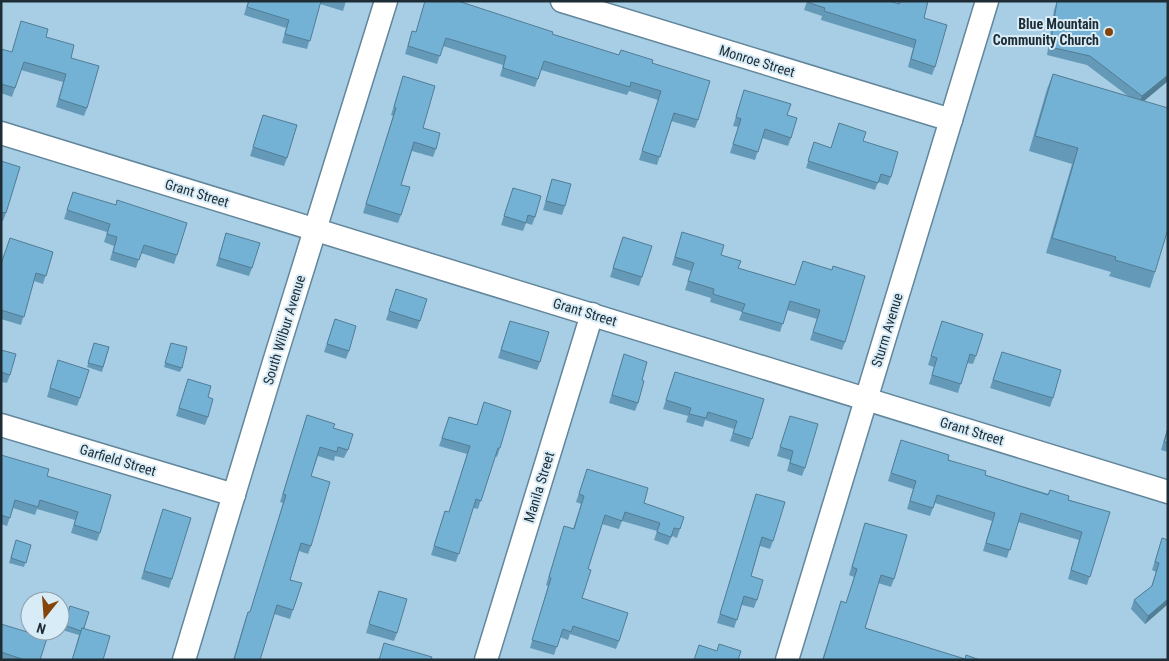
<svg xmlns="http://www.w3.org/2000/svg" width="1169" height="661" font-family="'Roboto Condensed',sans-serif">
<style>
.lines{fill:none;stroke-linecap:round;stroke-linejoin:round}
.street-casing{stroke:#62869b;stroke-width:25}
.street{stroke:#fff;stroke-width:22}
.wall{fill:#6499b7}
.shaded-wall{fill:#517d95}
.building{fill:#74b2d5;stroke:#517d95}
.poi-dot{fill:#84440a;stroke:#d8ecf7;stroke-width:2}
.labels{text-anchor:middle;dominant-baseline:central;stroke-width:4;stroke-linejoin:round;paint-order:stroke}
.poi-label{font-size:14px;font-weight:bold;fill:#1d2c35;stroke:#d8ecf7;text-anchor:end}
.street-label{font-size:14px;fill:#1d2c35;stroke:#d8ecf7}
</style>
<rect width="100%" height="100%" fill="#a8cee5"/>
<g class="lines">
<defs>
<g id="street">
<path d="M562,1L951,120"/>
<path d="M1,133L1168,492"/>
<path d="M1,425L234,495"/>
<path d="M184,660L274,362L386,1"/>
<path d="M486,660L592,314"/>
<path d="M787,660L987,1"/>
</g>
</defs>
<!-- street casing -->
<use href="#street" class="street-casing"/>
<!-- street -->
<use href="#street" class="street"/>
</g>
<!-- wall -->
<g class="wall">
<path d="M248,1H346L343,11L320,4L307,49L282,43L286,28L244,15Z"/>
<path d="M425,1H458L552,34L619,55L652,63L698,120L695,128L671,121L657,165L639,160L658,100L629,91L627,95L541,70L535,87L500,76L503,65L443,46L437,64L405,54L412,31L416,32Z"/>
<path d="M807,1H889L898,4L899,1H928L924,18L935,67L932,75L908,67L913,48L821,20L822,16L804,10Z"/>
<path d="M1057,1H1168V81L1144,101L1155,272L1150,288L1109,276L1111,272L1046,253L1072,164L1029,151L1047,89L1053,74L1128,96L1087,65L1047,55L1054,10Z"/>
<path d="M21,21L46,37L71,58L87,108L84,116L56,107L63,82L21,70L12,97L1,93V49L12,52Z"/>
<path d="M403,76L423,128L436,149L433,157L412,151L401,185V215L398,223L363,213L393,116L391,115Z"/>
<path d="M744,90L787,115L791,138L788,146L762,138L755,160L730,153L738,127L733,126Z"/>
<path d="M263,115L287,158L284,166L250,156Z"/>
<path d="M839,123L863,141L891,177L888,185L878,182L875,190L806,168L814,142L831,148Z"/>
<path d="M1,161L6,213L3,221H1Z"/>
<path d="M552,179L565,206L562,215L543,210Z"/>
<path d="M513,188L535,217L532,225L526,223L523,231L501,225Z"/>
<path d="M73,192L177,255L174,264L141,253L136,268L110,260L114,246L104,242L107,232L64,219Z"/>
<path d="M682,232L721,255L738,268L795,285L803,261L845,342L842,350L810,340L817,319L787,310L780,332L739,320L742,312L710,302L711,298L685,290L691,271L672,265Z"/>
<path d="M226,233L252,268L249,276L216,266Z"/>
<path d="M623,237L642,277L639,286L610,277Z"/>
<path d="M53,252L43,284L34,281L21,325L1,319V263Z"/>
<path d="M396,289L420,321L417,329L386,320Z"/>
<path d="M335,319L349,351L346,359L324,352Z"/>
<path d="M510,321L540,362L537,370L498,358Z"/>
<path d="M942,321L976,356L973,364L967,363L958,393L929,384L934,367L928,365Z"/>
<path d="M94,343L109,347L102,372L87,367Z"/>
<path d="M171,343L182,368L180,372L164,367Z"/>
<path d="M1,350L10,375L7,383L1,382Z"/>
<path d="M1002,352L1053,398L1050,407L990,388Z"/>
<path d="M624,354L642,380L638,403L635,411L609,403Z"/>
<path d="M58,360L80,398L77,406L47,397Z"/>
<path d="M675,372L764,399L749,447L730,441L734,429L705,420L703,427L686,422L688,416L663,409Z"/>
<path d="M188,379L208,397V417L205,425L176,416Z"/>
<path d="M484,402L500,448L497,457L495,456L478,509L473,508L456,562L431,555L445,511L449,512L467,454L439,446L449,417L477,425Z"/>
<path d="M307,415L333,428L348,450L344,458L335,456L334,461L318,456L311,476V546L308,554L299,551L290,580L293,610L290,619L274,614L260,660H233L245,620L248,612H250L283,503L280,502Z"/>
<path d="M790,416L805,468L802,476L787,471L790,460L777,456Z"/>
<path d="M1168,426V452L1161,450Z"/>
<path d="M901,440L985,475L1110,512L1087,585L1068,579L1079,540L1018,522L1007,558L983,551L992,521L935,503L930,516L907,509L913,489L888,481Z"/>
<path d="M1,455L47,476L100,533L97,541L71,533L75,520L37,509L35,515L13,508L7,526L1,524Z"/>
<path d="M587,469L644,503L684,517L677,538L672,536L668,545L654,540L657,531L622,521L619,529L602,524L588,569L582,598L619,641L616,649L570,634L568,640L560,637L554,655L530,648L548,586L546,585L564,526L573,529L581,504L576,502Z"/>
<path d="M756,494L773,541L770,549L760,546L751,576L757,600L754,608L742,605L734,628L717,623Z"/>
<path d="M163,509L172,579L169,588L141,579Z"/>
<path d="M865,523L894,579L891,587L878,583L865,628L965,659L980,660H822L841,601L846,603L854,577L849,575Z"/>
<path d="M1162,538L1168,540V604L1145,624L1131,609L1134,600L1151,587L1156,572L1152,570Z"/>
<path d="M16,540L31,545L24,567L9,563Z"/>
<path d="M379,591L397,633L394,641L366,633Z"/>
<path d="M70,606L84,628L103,660H72L79,635L62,630Z"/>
<path d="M1,624L40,660H1Z"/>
</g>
<!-- shaded-wall -->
<g class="shaded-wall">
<path d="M1168,75V81L1139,105L1142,96Z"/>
<path d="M1168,599V604L1145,624L1148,616Z"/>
</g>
<!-- building -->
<g class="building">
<path d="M249,1H321L310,41L285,34L289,20L247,7Z"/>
<path d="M425,1H458L553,32L552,34L619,55L621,50L653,60L652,63L710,81L698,120L674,113L660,157L642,151L661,91L631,82L630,87L544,61L538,79L503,68L506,56L446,38L440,56L408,46L412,31L416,32Z"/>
<path d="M808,1H889L899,4L900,1H928L924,18L947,25L935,67L911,59L916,40L824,11L825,8L807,2Z"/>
<path d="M1057,1H1168V75L1142,96L1090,56L1050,47Z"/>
<path d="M21,21L48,29L46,37L74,45L71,58L99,66L87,108L59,99L66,74L24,62L15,88L1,84V49L12,52Z"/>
<path d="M1053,74L1168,108V229L1155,272L1115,260L1116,257L1052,238L1078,148L1035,136Z"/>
<path d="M403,76L435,86L423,128L440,133L436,149L414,142L401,185L410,187L401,215L366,204L396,108L394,107Z"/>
<path d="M744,90L791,104L787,115L797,118L791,138L765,129L758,152L733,144L741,119L736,117Z"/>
<path d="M263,115L297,125L287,158L253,147Z"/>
<path d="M839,123L866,132L863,141L898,152L891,177L881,174L878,183L808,161L814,142L831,148Z"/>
<path d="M1,161L20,167L6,213L1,212Z"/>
<path d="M552,179L571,184L565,206L546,201Z"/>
<path d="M513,188L541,196L535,217L528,215L526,223L504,216Z"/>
<path d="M73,192L116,205L117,200L187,223L177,255L144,245L139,260L113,252L117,237L107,234L110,224L67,210Z"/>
<path d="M682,232L724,245L721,255L741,261L738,268L795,285L803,261L832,270L833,266L865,276L845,342L813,332L820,310L790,301L783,324L742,312L745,304L713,294L714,289L688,281L694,263L675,257Z"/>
<path d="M226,233L260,243L252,268L219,258Z"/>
<path d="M623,237L652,246L642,277L613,268Z"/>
<path d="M10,238L53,252L46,276L36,273L24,317L1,310V264Z"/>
<path d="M396,289L427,299L420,321L389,311Z"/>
<path d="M335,319L356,326L349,351L327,344Z"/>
<path d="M510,321L549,332L540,362L501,350Z"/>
<path d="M942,321L983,334L976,356L970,354L961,384L932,375L937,358L931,356Z"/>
<path d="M94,343L109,347L103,367L88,363Z"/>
<path d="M171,343L187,347L182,368L165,363Z"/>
<path d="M1,350L16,354L10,375L1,372Z"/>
<path d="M1002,352L1061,370L1053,398L993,380Z"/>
<path d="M624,354L647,362L642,380L644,381L638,403L612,395Z"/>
<path d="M58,360L89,370L80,398L50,388Z"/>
<path d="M675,372L764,399L752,439L733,433L737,421L708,412L706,418L689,414L691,408L666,400Z"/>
<path d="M188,379L211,386L208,397L213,399L208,417L179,408Z"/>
<path d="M484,402L511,411L500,448H498L481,501L476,499L459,554L434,546L445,511L449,512L470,446L442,438L449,417L477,425Z"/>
<path d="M307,415L335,424L333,428L353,434L348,450L338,447L337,452L320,447L311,476L330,482L311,546L301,543L290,580L302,583L293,610L277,605L260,660H234L248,612H250L286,495L283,494Z"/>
<path d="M790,416L818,424L805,468L790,463L793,451L780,447Z"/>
<path d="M1168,428V443L1164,442Z"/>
<path d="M901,440L949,455L948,460L986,471L985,475L1048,495L1050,490L1069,496L1068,500L1110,512L1090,577L1071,570L1082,532L1021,513L1010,550L986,543L995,513L937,495L933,508L910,501L916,481L891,473Z"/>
<path d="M1,455L49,469L47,476L111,495L100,533L74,525L78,512L40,500L38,507L15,500L10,518L1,515Z"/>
<path d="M587,469L648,488L644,503L684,517L680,529L674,528L671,537L657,532L660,523L625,512L622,521L605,515L588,569L591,570L582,598L628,613L619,641L573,626L571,632L563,629L557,647L532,640L551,578L549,577L564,526L574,529L584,496L579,494Z"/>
<path d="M756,494L785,502L773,541L762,537L751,576L763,580L757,600L744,596L737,620L720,614Z"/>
<path d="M163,509L191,518L172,579L144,571Z"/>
<path d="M865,523L907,535L894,579L881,575L865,628L965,659L966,655L980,660H823L841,601L846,603L857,569L852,567Z"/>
<path d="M1162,538L1168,540V599L1148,616L1134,600L1152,586L1159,563L1155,562Z"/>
<path d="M16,540L31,545L26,563L11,558Z"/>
<path d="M379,591L407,599L397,633L369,624Z"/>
<path d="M70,606L89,612L84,628H82L81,631L64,625Z"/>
<path d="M1,624L47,638L40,660H25L1,652Z"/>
<path d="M82,628L110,636L103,660H72Z"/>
<path d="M384,643L432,657L431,660H379Z"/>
<path d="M719,644L741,651L738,660H694L699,645L717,651Z"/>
</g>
<!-- markers -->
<circle class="poi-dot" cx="1109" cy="32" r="5"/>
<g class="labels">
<!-- poi labels -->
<g class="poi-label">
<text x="1099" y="24">Blue Mountain<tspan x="1099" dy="16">Community Church</tspan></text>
</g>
<!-- street labels -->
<g class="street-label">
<text transform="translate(757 61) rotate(17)">Monroe Street</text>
<text transform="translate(197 193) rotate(17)">Grant Street</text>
<text transform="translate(585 312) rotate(17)">Grant Street</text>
<text transform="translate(284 330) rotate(-73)">South Wilbur Avenue</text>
<text transform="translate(887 330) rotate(-73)">Sturm Avenue</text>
<text transform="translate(972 431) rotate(17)">Grant Street</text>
<text transform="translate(118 460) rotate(17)">Garfield Street</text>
<text transform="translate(539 487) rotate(-73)">Manila Street</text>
</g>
</g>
<!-- border -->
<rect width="1169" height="661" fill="none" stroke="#1d2c35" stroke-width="5"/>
<!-- north arrow -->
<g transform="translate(45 616) rotate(197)"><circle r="24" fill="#d8ecf7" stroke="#8d9fa9"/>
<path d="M0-4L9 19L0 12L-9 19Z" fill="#84440a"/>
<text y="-8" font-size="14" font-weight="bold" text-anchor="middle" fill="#1d2c35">N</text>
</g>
</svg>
